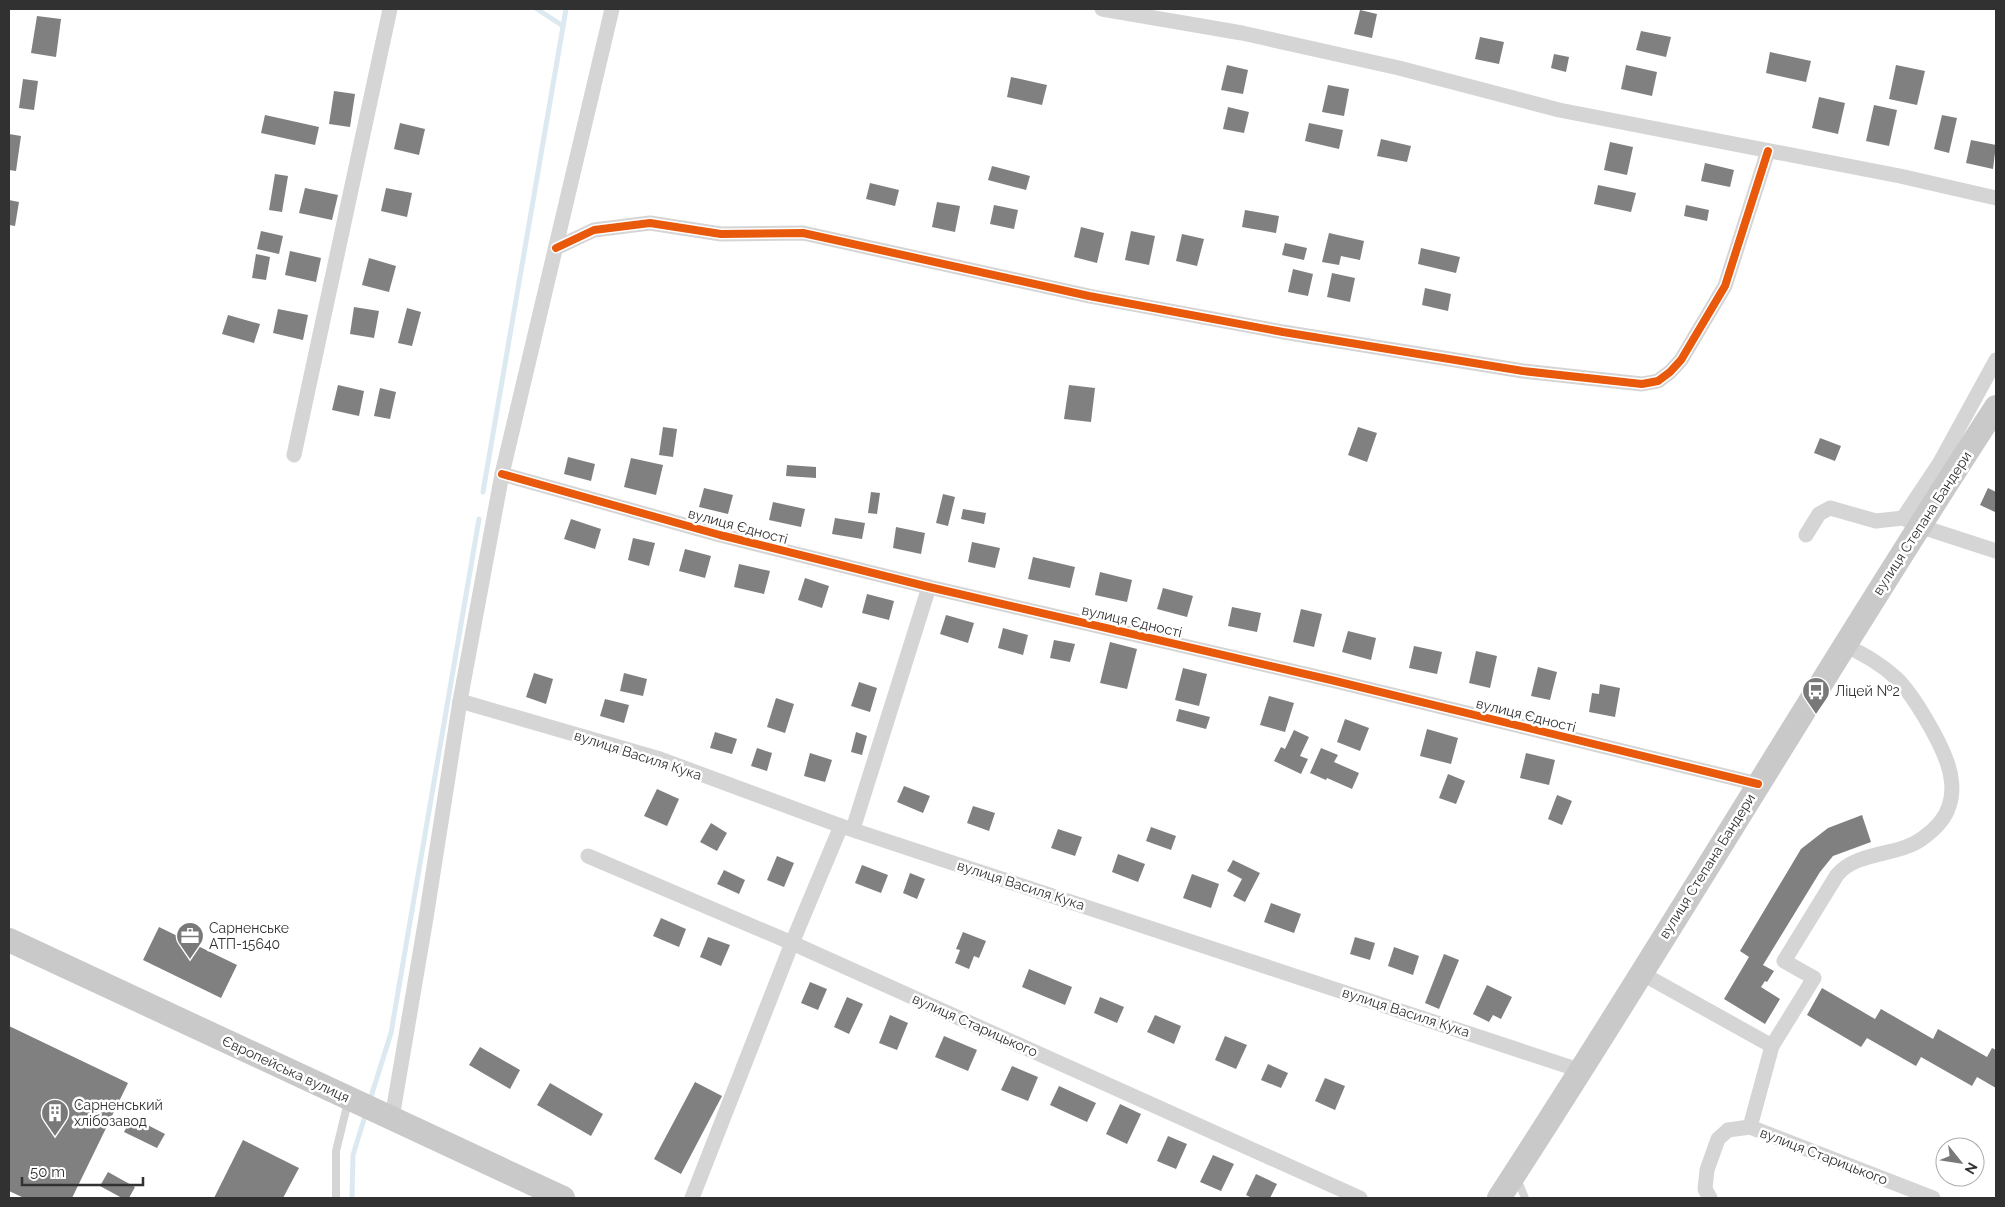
<svg xmlns="http://www.w3.org/2000/svg" width="2005" height="1207" font-family="Raleway,sans-serif">
<style>
.lines{fill:none;stroke-linecap:round;stroke-linejoin:round}
.stream{stroke:#dde9f1;stroke-width:5}
.building{fill:#808080}
.lane{stroke:#d5d5d5;stroke-width:8}
.street{stroke:#d5d5d5;stroke-width:15}
.primary{stroke:#c9c9c9;stroke-width:24}
.cycleway-casing{stroke:#fff;stroke-width:11}
.cycleway{stroke:#e8590c;stroke-width:8}
.labels{text-anchor:middle;dominant-baseline:central;stroke-width:5;stroke-linejoin:round;paint-order:stroke}
.street-label{font-size:14px;fill:#313131;stroke:#fff}
.poi-label{font-size:14px;fill:#313131;stroke:#fff;text-anchor:start}
</style>
<rect width="100%" height="100%" fill="#fff"/>
<g class="lines">
<!-- stream -->
<g class="stream">
<path d="M537,9L563,26"/>
<path d="M483,492L566,9"/>
<path d="M370,1100L391,1033L479,519"/>
<path d="M352,1198L353,1155L366,1113"/>
</g>
</g>
<!-- building -->
<g class="building">
<path d="M1360,10L1377,14L1372,38L1354,34Z"/>
<path d="M37,16L61,19L56,57L31,53Z"/>
<path d="M1641,31L1671,37L1666,57L1636,50Z"/>
<path d="M1480,37L1504,42L1499,64L1475,59Z"/>
<path d="M1770,52L1811,61L1806,82L1766,73Z"/>
<path d="M1554,54L1569,57L1566,72L1551,68Z"/>
<path d="M1227,65L1248,70L1243,94L1221,90Z"/>
<path d="M1626,65L1657,72L1652,96L1621,89Z"/>
<path d="M1896,65L1925,71L1917,105L1889,99Z"/>
<path d="M1011,77L1047,85L1042,105L1007,97Z"/>
<path d="M23,79L38,81L34,110L19,108Z"/>
<path d="M1328,85L1349,89L1344,116L1322,112Z"/>
<path d="M334,91L355,94L350,127L329,124Z"/>
<path d="M1819,97L1845,103L1838,134L1812,128Z"/>
<path d="M1874,105L1897,110L1889,146L1866,141Z"/>
<path d="M1228,107L1249,112L1244,133L1223,129Z"/>
<path d="M265,115L319,127L315,145L261,133Z"/>
<path d="M1942,115L1957,118L1949,153L1934,149Z"/>
<path d="M400,123L425,129L419,155L394,149Z"/>
<path d="M1309,123L1343,130L1339,149L1305,141Z"/>
<path d="M9,134L21,136L16,171L9,170Z"/>
<path d="M1381,139L1411,146L1407,162L1377,156Z"/>
<path d="M1971,140L1996,145L1993,169L1966,163Z"/>
<path d="M1610,142L1633,147L1627,175L1604,170Z"/>
<path d="M1705,163L1734,170L1730,187L1701,181Z"/>
<path d="M992,166L1030,176L1026,190L988,180Z"/>
<path d="M275,174L288,176L282,212L269,210Z"/>
<path d="M870,183L899,190L895,206L866,199Z"/>
<path d="M1598,185L1636,193L1631,212L1594,204Z"/>
<path d="M305,188L338,195L332,220L299,213Z"/>
<path d="M386,188L412,193L407,217L381,211Z"/>
<path d="M9,200L19,202L15,226L9,225Z"/>
<path d="M937,202L960,206L955,232L932,227Z"/>
<path d="M994,205L1018,210L1014,229L990,224Z"/>
<path d="M1686,205L1709,210L1707,221L1684,216Z"/>
<path d="M1245,210L1279,216L1276,233L1242,227Z"/>
<path d="M1081,227L1104,233L1097,263L1074,257Z"/>
<path d="M261,231L283,236L279,254L257,249Z"/>
<path d="M1131,231L1155,236L1149,265L1125,260Z"/>
<path d="M1329,233L1364,241L1360,260L1341,256L1339,265L1322,262Z"/>
<path d="M1182,234L1204,239L1197,266L1176,261Z"/>
<path d="M1285,243L1307,248L1304,260L1282,255Z"/>
<path d="M1421,248L1460,257L1456,273L1418,264Z"/>
<path d="M290,251L321,258L316,282L285,275Z"/>
<path d="M256,254L270,257L266,280L252,278Z"/>
<path d="M369,258L396,266L389,292L362,285Z"/>
<path d="M1293,269L1313,274L1308,296L1288,292Z"/>
<path d="M1332,273L1355,278L1350,302L1327,297Z"/>
<path d="M1425,288L1451,294L1448,311L1422,305Z"/>
<path d="M354,307L379,311L374,338L350,334Z"/>
<path d="M407,308L421,312L412,346L398,343Z"/>
<path d="M278,309L308,315L303,340L273,333Z"/>
<path d="M228,315L260,324L254,343L222,334Z"/>
<path d="M338,385L364,391L359,416L332,410Z"/>
<path d="M1069,385L1095,388L1091,422L1064,419Z"/>
<path d="M380,388L396,392L390,419L374,416Z"/>
<path d="M663,427L677,429L673,457L659,455Z"/>
<path d="M1358,427L1377,433L1367,462L1348,455Z"/>
<path d="M1820,438L1841,446L1835,461L1814,453Z"/>
<path d="M568,457L595,464L591,481L564,474Z"/>
<path d="M631,458L663,465L656,495L624,487Z"/>
<path d="M787,465L816,467V478L786,476Z"/>
<path d="M704,488L733,495L728,514L699,507Z"/>
<path d="M1988,488L1996,492L1995,512L1980,505Z"/>
<path d="M871,492L880,493L877,514L868,513Z"/>
<path d="M943,494L955,497L948,526L936,523Z"/>
<path d="M773,502L805,509L801,527L769,520Z"/>
<path d="M963,509L986,513L984,524L961,519Z"/>
<path d="M835,518L865,523L862,539L832,534Z"/>
<path d="M571,519L601,529L595,549L564,539Z"/>
<path d="M896,527L925,533L921,554L893,548Z"/>
<path d="M633,538L655,543L649,566L628,560Z"/>
<path d="M972,542L1000,548L995,568L968,562Z"/>
<path d="M685,549L711,556L705,578L679,571Z"/>
<path d="M1033,557L1075,567L1070,588L1028,579Z"/>
<path d="M739,564L770,571L764,594L734,587Z"/>
<path d="M1100,572L1132,580L1127,602L1095,595Z"/>
<path d="M805,578L829,586L822,608L798,600Z"/>
<path d="M1163,588L1193,596L1187,617L1157,609Z"/>
<path d="M867,594L894,601L889,620L862,613Z"/>
<path d="M1232,607L1261,613L1257,632L1228,626Z"/>
<path d="M1301,609L1322,614L1314,647L1293,642Z"/>
<path d="M946,615L974,623L968,643L940,634Z"/>
<path d="M1003,628L1028,635L1023,655L998,648Z"/>
<path d="M1348,631L1376,638L1371,660L1342,652Z"/>
<path d="M1054,640L1075,644L1070,662L1050,658Z"/>
<path d="M1110,642L1137,649L1127,689L1100,683Z"/>
<path d="M1414,646L1442,652L1437,674L1409,668Z"/>
<path d="M1476,651L1497,656L1490,688L1469,683Z"/>
<path d="M1538,667L1557,672L1550,700L1531,696Z"/>
<path d="M1183,668L1207,674L1199,706L1175,700Z"/>
<path d="M534,673L553,679L546,704L526,697Z"/>
<path d="M624,673L647,679L643,696L620,691Z"/>
<path d="M859,682L877,688L870,712L851,706Z"/>
<path d="M1600,684L1620,688L1615,717L1589,712L1592,693L1599,694Z"/>
<path d="M1269,696L1294,703L1285,732L1260,725Z"/>
<path d="M776,698L794,704L785,733L767,727Z"/>
<path d="M605,699L629,705L624,723L600,716Z"/>
<path d="M1179,709L1210,717L1206,729L1176,721Z"/>
<path d="M1345,719L1369,728L1360,751L1337,742Z"/>
<path d="M1427,729L1458,738L1451,764L1420,756Z"/>
<path d="M1294,730L1309,737L1300,756L1308,759L1301,774L1274,761L1281,747L1285,749Z"/>
<path d="M715,732L737,739L732,754L710,748Z"/>
<path d="M856,732L867,736L862,755L851,752Z"/>
<path d="M757,748L772,753L767,771L751,766Z"/>
<path d="M1321,748L1338,755L1334,762L1359,773L1352,789L1327,778L1326,780L1310,773Z"/>
<path d="M810,753L832,760L825,782L804,776Z"/>
<path d="M1526,753L1555,760L1549,785L1520,778Z"/>
<path d="M1448,774L1465,781L1456,804L1439,798Z"/>
<path d="M904,786L930,796L923,813L897,802Z"/>
<path d="M657,789L679,799L667,826L644,816Z"/>
<path d="M1557,795L1572,801L1562,825L1548,819Z"/>
<path d="M973,806L995,813L989,831L967,823Z"/>
<path d="M1862,815L1871,842L1833,856L1820,872L1763,965L1774,971L1767,982L1765,981L1761,987L1780,999L1765,1024L1724,999L1749,957L1740,951L1801,849L1828,828Z"/>
<path d="M711,823L727,833L717,851L700,842Z"/>
<path d="M1151,827L1176,836L1171,850L1146,841Z"/>
<path d="M1058,829L1082,837L1075,856L1051,848Z"/>
<path d="M1118,854L1145,864L1138,882L1112,872Z"/>
<path d="M777,856L794,863L784,887L767,880Z"/>
<path d="M1233,860L1260,873L1245,902L1233,896L1242,879L1227,871Z"/>
<path d="M862,865L888,875L881,893L855,883Z"/>
<path d="M724,870L745,880L739,894L717,884Z"/>
<path d="M910,873L925,879L917,899L903,893Z"/>
<path d="M1192,874L1219,884L1211,908L1183,898Z"/>
<path d="M1271,903L1301,914L1294,933L1264,922Z"/>
<path d="M661,918L686,929L679,947L653,936Z"/>
<path d="M159,927L237,965L221,998L143,960Z"/>
<path d="M963,932L986,941L979,958L974,956L969,969L955,963L960,950L956,949Z"/>
<path d="M708,937L730,945L721,966L700,957Z"/>
<path d="M1355,937L1375,943L1370,960L1350,954Z"/>
<path d="M1394,947L1419,956L1413,975L1388,966Z"/>
<path d="M1444,954L1459,960L1439,1009L1425,1003Z"/>
<path d="M1029,969L1072,987L1065,1005L1022,987Z"/>
<path d="M810,982L827,989L818,1010L801,1003Z"/>
<path d="M1487,985L1512,997L1501,1019L1493,1015L1489,1022L1473,1014Z"/>
<path d="M1822,988L1875,1019L1881,1009L1933,1039L1938,1029L1987,1057L1992,1048L1996,1050V1088L1977,1077L1972,1086L1921,1057L1916,1066L1867,1038L1861,1047L1807,1015Z"/>
<path d="M847,997L863,1004L849,1034L834,1027Z"/>
<path d="M1100,997L1124,1007L1117,1023L1094,1013Z"/>
<path d="M890,1015L908,1023L897,1050L879,1043Z"/>
<path d="M1155,1015L1181,1026L1174,1044L1147,1032Z"/>
<path d="M9,1026L128,1083L72,1198H24L9,1191Z"/>
<path d="M944,1036L977,1050L968,1071L935,1057Z"/>
<path d="M1225,1036L1247,1045L1236,1069L1215,1060Z"/>
<path d="M480,1047L520,1070L510,1089L469,1065Z"/>
<path d="M1268,1064L1288,1073L1281,1088L1261,1080Z"/>
<path d="M1012,1066L1038,1077L1028,1101L1001,1090Z"/>
<path d="M1325,1078L1345,1086L1335,1110L1315,1101Z"/>
<path d="M695,1082L722,1096L681,1174L654,1159Z"/>
<path d="M550,1083L603,1114L591,1136L537,1105Z"/>
<path d="M1059,1086L1096,1103L1087,1122L1050,1105Z"/>
<path d="M1120,1104L1141,1114L1127,1144L1106,1134Z"/>
<path d="M132,1117L165,1134L157,1148L124,1132Z"/>
<path d="M1168,1136L1187,1144L1176,1169L1157,1161Z"/>
<path d="M243,1140L299,1168L283,1198H214Z"/>
<path d="M1213,1155L1234,1164L1221,1191L1200,1182Z"/>
<path d="M108,1172L135,1187L129,1198H122L100,1186Z"/>
<path d="M1256,1174L1277,1184L1270,1198H1252L1246,1195Z"/>
</g>
<g class="lines">
<!-- lane -->
<g class="lane">
<path d="M1517,1179L1525,1198"/>
<path d="M336,1198V1151L348,1102"/>
</g>
<!-- street -->
<g class="street">
<path d="M1102,9L1242,33L1399,68L1559,110L1900,176L1996,198"/>
<path d="M556,248L594,230L650,223L721,234L803,233L1089,296L1283,332L1523,371L1642,384L1658,381L1670,372L1681,360L1725,286L1768,151"/>
<path d="M1996,360L1939,464L1903,518L1919,526L1996,551"/>
<path d="M294,455L390,9"/>
<path d="M502,474L720,535L929,587L1331,680L1758,784"/>
<path d="M1806,535L1819,514L1830,508L1876,521L1903,518"/>
<path d="M460,701L660,759L841,826L1582,1071"/>
<path d="M853,829L929,587"/>
<path d="M588,856L792,943L1360,1198"/>
<path d="M1641,973L1772,1046"/>
<path d="M392,1118L426,918L460,701L502,474L612,9"/>
<path d="M1750,1127L1772,1046L1814,978L1784,961L1837,875C1858,850 1898,857 1923,838C1934,830 1945,820 1949,806C1954,792 1952,775 1947,762C1939,739 1913,694 1896,678C1880,663 1864,655 1845,645"/>
<path d="M692,1198L792,943L841,826"/>
<path d="M1710,1198L1705,1189L1707,1170L1718,1139L1728,1130L1750,1127L1933,1198"/>
</g>
<!-- primary -->
<g class="primary">
<path d="M9,940L563,1198"/>
<path d="M1499,1198C1669,937 1826,668 1996,407"/>
</g>
<defs>
<g id="cycleway">
<path d="M556,248L594,230L650,223L721,234L803,233L1089,296L1283,332L1523,371L1642,384L1658,381L1670,372L1681,360L1725,286L1768,151"/>
<path d="M502,474L720,535L929,587L1331,680L1758,784"/>
</g>
</defs>
<!-- cycleway casing -->
<use href="#cycleway" class="cycleway-casing"/>
<!-- cycleway -->
<use href="#cycleway" class="cycleway"/>
</g>
<!-- icons -->
<defs>
<symbol id="bus-pin" viewBox="-11 -11 22 30"><path d="M0 17L-7.5 6A9.5 9.5 0 1 1 7.5 6Z" fill="#797979" stroke="#fff"/><path d="M-5-6H5V4H4V6H2V4H-2V6H-4V4H-5ZM-3.5-4V0h7V-4ZM-3.5 1.2v1.5H-2V1.2ZM2 1.2v1.5H3.5V1.2Z" fill="#fff"/></symbol>
<symbol id="office-pin" viewBox="-11 -11 22 30"><path d="M0 17L-7.5 6A9.5 9.5 0 1 1 7.5 6Z" fill="#797979" stroke="#fff"/><path d="M-6-3h4V-5.5h4V-3h4V5H-6ZM-1-4.5V-3h2v-1.5ZM-6 0V1H6V0Z" fill="#fff"/></symbol>
<symbol id="building-pin" viewBox="-11 -11 22 30"><path d="M0 17L-7.5 6A9.5 9.5 0 1 1 7.5 6Z" fill="#797979" stroke="#fff"/><path d="M-4-6H4V6H1V3H-1V6H-4ZM-2.5-4.3h1.7v1.8h-1.7ZM.8-4.3h1.7v1.8H.8ZM-2.5-1h1.7V.8h-1.7ZM.8-1h1.7V.8H.8Z" fill="#fff"/></symbol>
</defs>
<g fill-rule="evenodd">
<use href="#bus-pin" x="1800" y="675" width="32" height="43"/>
<use href="#office-pin" x="174" y="920" width="32" height="43"/>
<use href="#building-pin" x="39" y="1097" width="32" height="43"/>
</g>
<g class="labels">
<!-- street labels -->
<g class="street-label">
<text transform="translate(1922 523) rotate(-57)">вулиця Степана Бандери</text>
<text transform="translate(738 526) rotate(15)">вулиця Єдності</text>
<text transform="translate(1132 621) rotate(13)">вулиця Єдності</text>
<text transform="translate(1526 715) rotate(14)">вулиця Єдності</text>
<text transform="translate(638 755) rotate(18)">вулиця Василя Кука</text>
<text transform="translate(1707 866) rotate(-58)">вулиця Степана Бандери</text>
<text transform="translate(1021 885) rotate(18)">вулиця Василя Кука</text>
<text transform="translate(1406 1012) rotate(18)">вулиця Василя Кука</text>
<text transform="translate(975 1025) rotate(24)">вулиця Старицького</text>
<text transform="translate(286 1069) rotate(25)">Європейська вулиця</text>
<text transform="translate(1824 1156) rotate(21)">вулиця Старицького</text>
</g>
<!-- poi labels -->
<g class="poi-label">
<text x="1835" y="691">Ліцей №2</text>
<text x="209" y="928">Сарненське<tspan x="209" dy="16">АТП-15640</tspan></text>
<text x="74" y="1105">Сарненський<tspan x="74" dy="16">хлібозавод</tspan></text>
</g>
</g>
<!-- border -->
<rect width="2005" height="1207" fill="none" stroke="#313131" stroke-width="20"/>
<!-- north arrow -->
<g transform="translate(1960 1162) rotate(120)"><circle r="24" fill="#ffffff" stroke="#adadad"/>
<path d="M0-4L9 19L0 12L-9 19Z" fill="#797979"/>
<text y="-8" font-size="14" font-weight="bold" text-anchor="middle" fill="#313131">N</text>
</g>
<!-- scale -->
<path d="M22 1177v8h121v-8" fill="none" stroke="#313131" stroke-width="2.5"/>
<text x="30" y="1177" font-size="15" fill="#313131" stroke="#ffffff" stroke-width="4" paint-order="stroke">50 m</text>
</svg>
